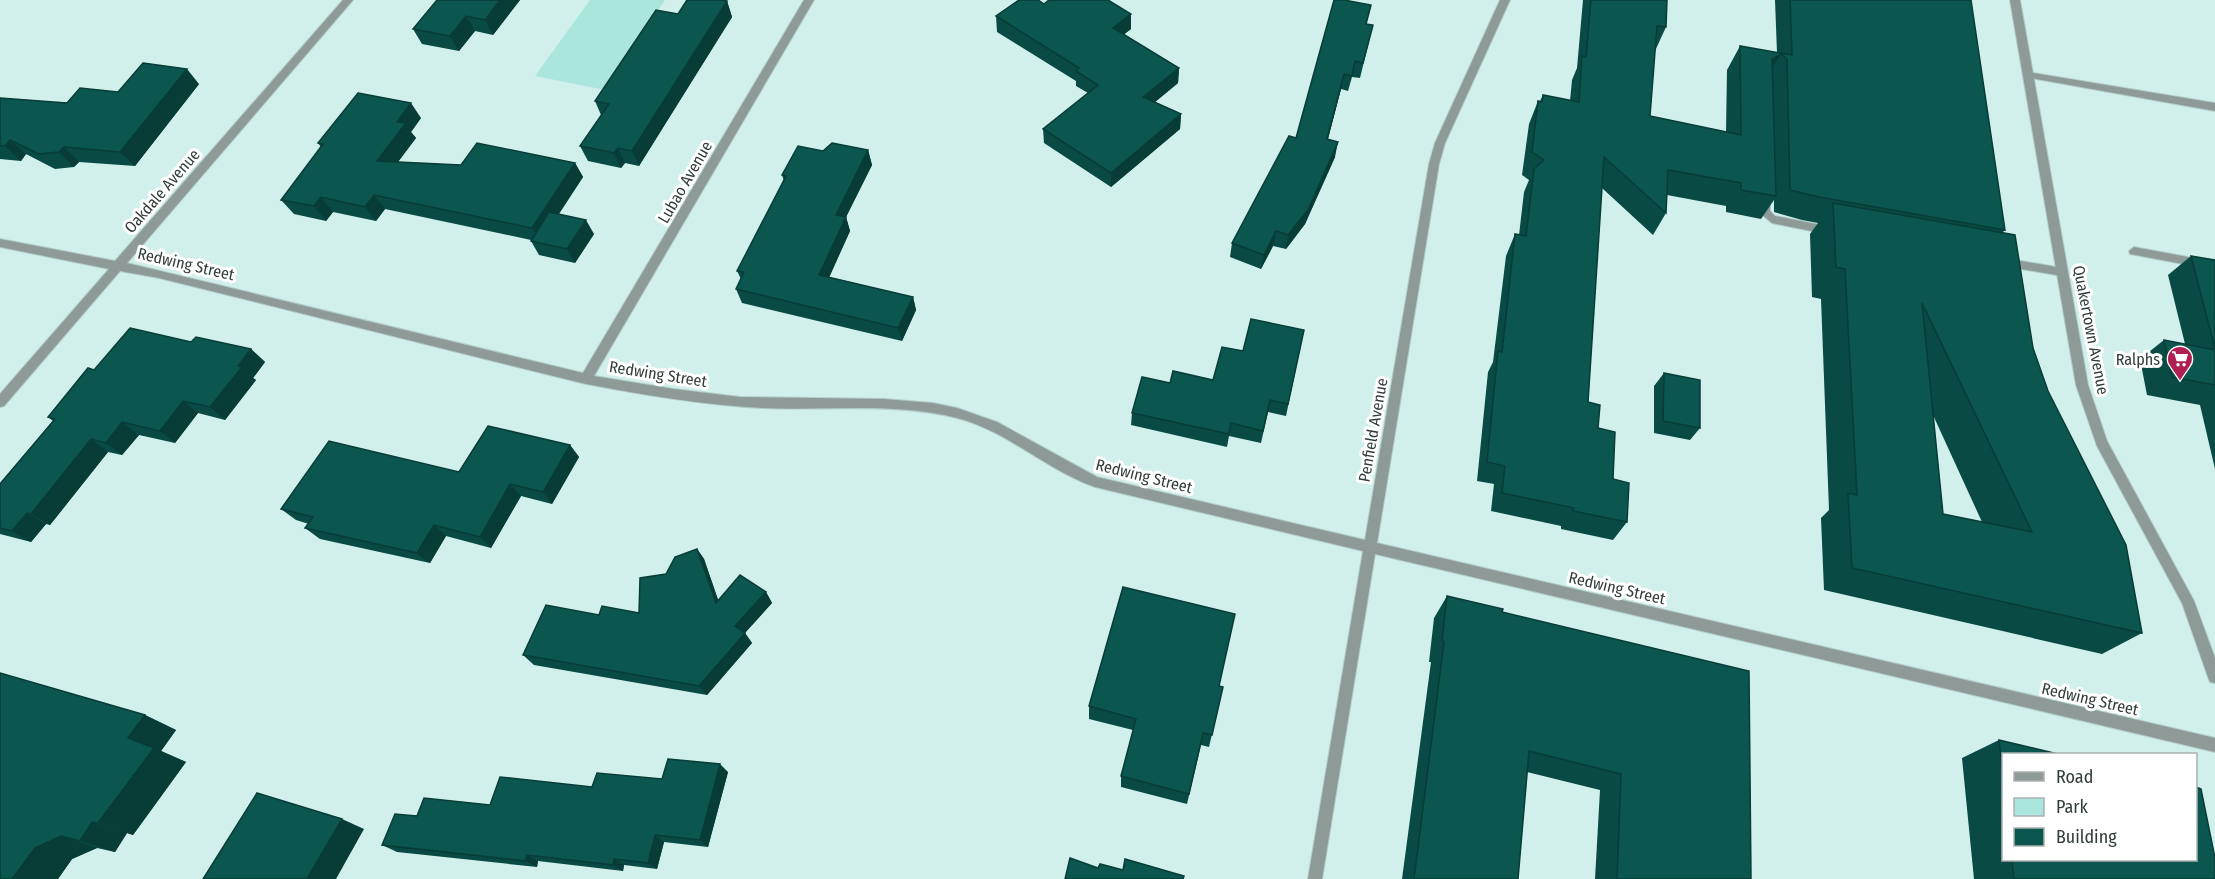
<svg xmlns="http://www.w3.org/2000/svg" width="2215" height="879" font-family="'Fira Sans Condensed',sans-serif">
<style>
.green{fill:#abe6dd}
.lines{fill:none;stroke-linecap:round;stroke-linejoin:round}
.lane-casing{stroke:#b1ccc8;stroke-width:2}
.street-casing{stroke:#b1ccc8;stroke-width:2}
.lane{fill:#8d9a98;fill-rule:evenodd}
.street{fill:#8d9a98;fill-rule:evenodd}
.wall{fill:#094a44;fill-rule:evenodd}
.shaded-wall{fill:#083c37}
.building{fill:#0b564f;stroke:#083c37;stroke-width:1.5;fill-rule:evenodd}
.labels{text-anchor:middle;dominant-baseline:central;stroke-width:6;stroke-linejoin:round;paint-order:stroke}
.street-label{font-size:16px;fill:#313d3b;stroke:#fff}
.poi-label{font-size:16px;fill:#313d3b;stroke:#fff;text-anchor:end}
</style>
<rect width="100%" height="100%" fill="#d1f0eb"/>
<!-- green -->
<path class="green" d="M590,0H665L605,90L535,76Z"/>
<g class="lines">
<defs>
<g id="lane">
<path d="M2028,72L2215,103V111L2025,77V73Z"/>
<path d="M1765,194L1770,198V211L1775,216L1831,227L1835,228L1836,231L1835,234L1831,235L1772,223L1760,213V198Z"/>
<path d="M2134,247L2215,262V270L2130,254L2129,251Z"/>
<path d="M2004,258L2062,268L2068,272L2062,276L2004,266L1999,262Z"/>
</g>
<g id="street">
<path d="M343,0H353L127,263L583,373L804,0H814L594,376L674,389L740,397L884,399L933,403L957,408L997,422L1097,477L1365,540L1429,164L1435,143L1500,0H1510L1445,143L1439,164L1377,543L2215,738V752L1375,554L1322,879H1308L1363,551L1095,487C1046,470 1008,431 957,418C893,402 827,411 762,408C703,405 644,395 586,384L159,278L120,271L4,406L0,407V394L109,269L0,247V239L115,261Z"/>
<path d="M2010,0H2020L2088,385L2107,441L2194,601L2215,658V683L2210,682L2208,677L2182,603L2097,446L2076,385Z"/>
</g>
</defs>
<!-- lane casing -->
<use href="#lane" class="lane-casing"/>
<!-- street casing -->
<use href="#street" class="street-casing"/>
<!-- lane -->
<use href="#lane" class="lane"/>
<!-- street -->
<use href="#street" class="street"/>
</g>
<!-- wall -->
<g class="wall">
<path d="M520,0L493,35L475,31L459,51L422,44L413,29Z"/>
<path d="M1583,0H1667L1666,27L1655,51L1650,116L1726,132L1727,70L1740,46L1777,53L1775,0H1971L2005,230L2003,232L2033,348L2048,391L2142,633L2102,654L1824,590L1821,518L1829,510L1821,299L1812,297L1810,234L1818,223L1802,220L1774,212V200L1761,219L1726,212V206L1667,195L1666,213L1653,235L1602,188L1588,402L1598,428L1627,522L1613,540L1561,529V526L1491,511L1494,484L1477,481L1488,372L1493,362L1506,256L1515,234L1519,235L1524,192L1529,180L1522,175L1529,124L1538,101H1540L1543,95L1570,101L1572,80L1577,68ZM1933,415L1982,522L1943,514Z"/>
<path d="M727,1L732,17L639,166L625,163L621,168L588,161L580,146L601,115L595,101L678,14Z"/>
<path d="M1044,4L1131,14V29L1124,34L1179,68L1178,83L1155,102L1181,114L1180,129L1111,187L1044,143L1043,129L1088,93L1076,86V81L997,32L996,16Z"/>
<path d="M1367,24L1373,25L1360,78L1352,77L1348,91L1341,89L1328,139L1335,157L1305,224L1286,249L1273,246L1261,269L1230,257L1232,243Z"/>
<path d="M199,84L135,166L79,162L74,167L55,169L26,154L21,161L0,159V98L67,103L118,92Z"/>
<path d="M421,118L411,132L416,138L398,162L461,165L575,163L583,177L559,214L594,234L575,263L539,255L531,241V240L385,209L376,221L333,212L326,221L294,214L281,200L321,147L318,143Z"/>
<path d="M868,150L872,165L846,217L850,231L829,277L913,297L916,310L902,341L742,303L736,289L741,279L737,271L784,181L782,175L823,151Z"/>
<path d="M2191,256L2215,260V469L2200,405L2147,395L2140,359L2164,340L2185,344L2168,275Z"/>
<path d="M1304,330L1286,416L1268,412L1261,443L1229,436L1227,447L1131,425L1132,413L1170,383L1213,380L1243,351Z"/>
<path d="M191,342L251,349L265,362L253,378L256,380L225,420L198,413L175,443L139,435L122,455L108,452L50,525L46,524L31,542L0,534V484L53,421L48,417L94,370Z"/>
<path d="M1664,373L1700,428L1690,440L1654,433V386Z"/>
<path d="M570,445L579,457L552,504L521,496L491,548L446,536L430,563L320,539L305,528L309,524L296,520L281,509L459,472Z"/>
<path d="M697,549L704,559L718,600L766,592L772,603L745,633L752,643L707,695L534,665L523,655L599,615L639,613L666,574Z"/>
<path d="M1447,596L1502,612L1751,879H1595L1600,790L1527,772L1518,879H1402L1431,662H1429L1434,618Z"/>
<path d="M1219,686L1223,687L1209,747L1201,745L1187,804L1121,787V776L1133,730L1089,719V706Z"/>
<path d="M145,715L176,730L161,751L186,762L133,835L127,833L115,852L97,848L72,859L58,879H0Z"/>
<path d="M1999,740L2004,754V860H2196L2215,879H1974L1962,758Z"/>
<path d="M728,772L708,847L664,842L657,869L624,865L623,871L538,861L537,867L397,852L382,845L417,816L490,805L592,787Z"/>
</g>
<!-- shaded-wall -->
<g class="shaded-wall">
<path d="M500,0H520L493,35L485,20Z"/>
<path d="M727,1L732,17L639,166L632,151Z"/>
<path d="M1131,14V29L1113,43V28Z"/>
<path d="M466,16L475,31L459,51L450,36Z"/>
<path d="M1781,54L1766,78L1772,59Z"/>
<path d="M1179,68L1178,83L1143,112V97Z"/>
<path d="M187,69L199,84L135,166L120,152Z"/>
<path d="M1344,74L1341,89L1324,153L1327,139Z"/>
<path d="M411,103L421,118L411,132L416,138L388,175L377,161L397,122Z"/>
<path d="M1181,114L1180,129L1111,187V173Z"/>
<path d="M10,140L26,154L21,161L5,146Z"/>
<path d="M1338,142L1335,157L1305,224L1286,249L1288,235Z"/>
<path d="M64,147L79,162L74,167L59,152Z"/>
<path d="M618,148L625,163L621,168L614,153Z"/>
<path d="M868,150L872,165L840,229L836,215Z"/>
<path d="M575,163L583,177L540,242L532,228Z"/>
<path d="M374,195L385,209L376,221L365,207Z"/>
<path d="M321,197L333,212L326,221L314,206Z"/>
<path d="M846,217L850,231L824,289L819,275Z"/>
<path d="M586,220L594,234L575,263L567,249Z"/>
<path d="M1276,231L1273,246L1261,269L1264,255Z"/>
<path d="M913,297L916,310L902,341L898,328Z"/>
<path d="M251,349L265,362L253,378L256,380L225,420L210,407Z"/>
<path d="M183,401L198,413L175,443L160,431Z"/>
<path d="M122,422L139,435L122,455L106,443Z"/>
<path d="M91,439L108,452L50,525L31,514Z"/>
<path d="M570,445L579,457L552,504L543,492Z"/>
<path d="M510,484L521,496L491,548L480,537Z"/>
<path d="M27,513L46,524L31,542L12,531Z"/>
<path d="M434,525L446,536L430,563L417,553Z"/>
<path d="M697,549L704,559L723,614L716,603Z"/>
<path d="M766,592L772,603L742,636L735,626Z"/>
<path d="M745,633L752,643L707,695L699,686Z"/>
<path d="M145,715L176,730L161,751L186,762L133,835L98,823L128,738Z"/>
<path d="M720,764L728,772L708,847L700,840Z"/>
<path d="M342,819L364,829L336,879H307Z"/>
<path d="M92,822L127,833L115,852L80,841Z"/>
<path d="M655,835L664,842L657,869L648,863Z"/>
<path d="M61,836L97,848L72,859L58,879H12L35,848Z"/>
<path d="M527,855L538,861L537,867L525,861Z"/>
<path d="M614,859L624,865L623,871L613,865Z"/>
</g>
<!-- building -->
<g class="building">
<path d="M437,0H500L485,20L466,16L450,36L413,29Z"/>
<path d="M687,0H720L727,1L632,151L618,148L614,153L580,146L609,104L595,101L656,10L678,14Z"/>
<path d="M1019,0H1038L1044,4L1049,0H1108L1131,14L1113,28L1179,68L1143,97L1181,114L1111,173L1043,129L1098,85L1076,71L1079,68L996,16Z"/>
<path d="M1334,0H1344L1371,5L1366,24L1373,25L1363,63L1355,61L1352,76L1344,74L1327,139L1338,142L1308,210L1288,235L1276,231L1264,255L1232,243L1289,136L1296,138Z"/>
<path d="M1591,0H1667L1666,27L1657,26L1650,116L1741,135L1740,46L1792,55L1790,0H1971L2005,230L1819,197L1790,190L1787,59L1781,54L1772,59L1776,196L1741,190V183L1668,170L1666,213L1604,157L1588,402L1600,405L1598,428L1615,432L1613,479L1629,483L1627,522L1573,511L1574,508L1502,493L1505,466L1487,462L1498,351L1502,352L1515,234L1526,236L1534,169L1544,160L1532,152L1538,101L1542,102L1543,95L1579,102L1582,56L1586,57Z"/>
<path d="M143,63L187,69L120,152L64,147L59,152L39,154L10,140L5,146H0V98L67,103L80,88L118,92Z"/>
<path d="M358,93L411,103L397,122L406,123L377,161L461,165L477,143L575,163L532,228L374,195L365,207L321,197L314,206L281,200L323,144L318,143Z"/>
<path d="M832,143L868,150L836,215L846,217L819,275L913,297L898,328L736,289L744,272L737,271L786,176L782,175L798,146L823,151Z"/>
<path d="M1833,203L2015,235L2033,348L2048,391L2126,545L2142,633L1852,568L1848,493L1857,495L1845,269L1836,267ZM1922,303L2032,532L1943,514Z"/>
<path d="M549,212L586,220L567,249L531,241Z"/>
<path d="M2191,256L2215,260V349Z"/>
<path d="M1251,319L1304,330L1288,404L1270,400L1263,431L1231,423L1229,434L1132,413L1142,377L1170,383L1173,371L1213,380L1222,347L1243,351Z"/>
<path d="M130,328L191,342L196,337L251,349L238,366L242,367L210,407L183,401L160,431L122,422L106,443L91,439L31,514L27,513L12,531L0,528V484L55,419L48,417L88,368L94,370Z"/>
<path d="M2164,340L2215,350V385L2172,377Z"/>
<path d="M1664,373L1700,380V428L1663,421Z"/>
<path d="M488,426L570,445L543,492L510,484L480,537L434,525L417,553L305,528L313,517L281,509L329,441L459,472Z"/>
<path d="M697,549L716,603L740,575L766,592L735,626L745,633L699,686L523,655L546,605L599,615L602,606L639,613L640,578L666,574L675,557Z"/>
<path d="M1123,587L1235,614L1219,686L1223,687L1212,735L1203,733L1189,794L1121,776L1136,719L1089,706Z"/>
<path d="M1447,596L1503,609L1502,612L1749,671L1751,879H1617L1621,774L1529,751L1518,879H1414L1444,642L1442,641Z"/>
<path d="M0,673L145,715L128,738L154,748L98,823L92,822L80,841L61,836L35,848L12,879H0Z"/>
<path d="M1999,740L2058,754H2004V783Z"/>
<path d="M668,759L720,764L700,840L655,835L648,863L614,859L613,865L527,855L525,861L382,845L395,814L417,816L424,798L490,805L500,777L592,787L597,773L662,779Z"/>
<path d="M2196,787L2201,789L2215,858V879H2014L2012,860H2196Z"/>
<path d="M257,793L342,819L307,879H203Z"/>
<path d="M1070,858L1098,868L1100,864L1123,870L1125,859L1184,876L1183,879H1065Z"/>
</g>
<!-- icons -->
<defs>
<symbol id="supermarket-pin" viewBox="-11 -11 22 30"><path d="M0 17L-7.5 6A9.5 9.5 0 1 1 7.5 6Z" fill="#af1f54" stroke="#fff"/><path d="M-6-5.5h2.5l.6 2H6L4.5 2H-2.5L-4.4-4H-6ZM-1.5 3.2a1.3 1.3 0 1 0 .1 0ZM3 3.2a1.3 1.3 0 1 0 .1 0Z" fill="#fff"/></symbol>
</defs>
<g fill-rule="evenodd">
<use href="#supermarket-pin" x="2165" y="344" width="30" height="40"/>
</g>
<g class="labels">
<!-- street labels -->
<g class="street-label">
<text transform="translate(685 182) rotate(-60)">Lubao Avenue</text>
<text transform="translate(162 191) rotate(-49)">Oakdale Avenue</text>
<text transform="translate(186 264) rotate(13)">Redwing Street</text>
<text transform="translate(2091 330) rotate(79)">Quakertown Avenue</text>
<text transform="translate(658 374) rotate(9)">Redwing Street</text>
<text transform="translate(1373 430) rotate(-80)">Penfield Avenue</text>
<text transform="translate(1144 476) rotate(14)">Redwing Street</text>
<text transform="translate(1617 588) rotate(13)">Redwing Street</text>
<text transform="translate(2090 699) rotate(13)">Redwing Street</text>
</g>
<!-- poi labels -->
<g class="poi-label">
<text x="2160" y="359">Ralphs</text>
</g>
</g>
<!-- legend -->
<rect x="2002" y="753" width="195" height="108" fill="#ffffff" stroke="#adb1b1" stroke-width="1.5"/>
<rect x="2014" y="772" width="30" height="9" fill="#8d9a98" stroke="#adb1b1" stroke-width="1.5"/>
<text x="2056" y="783" font-size="18" fill="#313d3b">Road</text>
<rect x="2014" y="798" width="30" height="18" fill="#abe6dd" stroke="#adb1b1" stroke-width="1.5"/>
<text x="2056" y="813" font-size="18" fill="#313d3b">Park</text>
<rect x="2014" y="828" width="30" height="18" fill="#0b564f" stroke="#adb1b1" stroke-width="1.5"/>
<text x="2056" y="843" font-size="18" fill="#313d3b">Building</text>
</svg>
